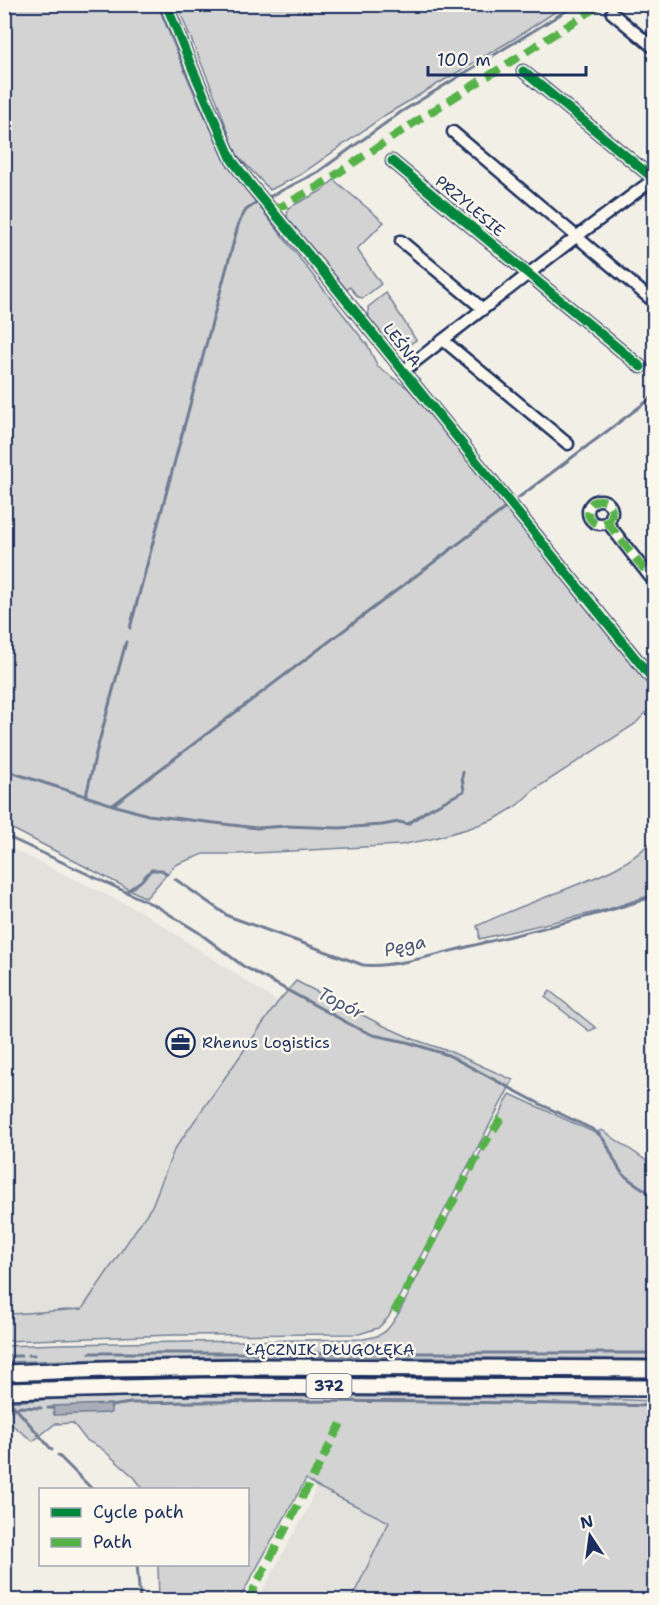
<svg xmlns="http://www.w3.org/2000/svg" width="659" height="1605" font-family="'Shantell Sans',sans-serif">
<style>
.built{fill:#e2e1dc}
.green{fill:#d2d3d2;stroke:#768198;stroke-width:1.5}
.water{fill:#a9adb7;stroke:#707b93;stroke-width:1.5}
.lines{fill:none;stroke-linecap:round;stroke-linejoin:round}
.stream{stroke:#707b93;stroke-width:3}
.street-casing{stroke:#1b2f5e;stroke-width:15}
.primary-casing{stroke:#1b2f5e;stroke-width:20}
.street{stroke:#fbf7ec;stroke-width:10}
.primary{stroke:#fbf7ec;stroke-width:15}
.quiet{stroke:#55b248;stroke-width:8;stroke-dasharray:15 8;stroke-linecap:butt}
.cycleway-casing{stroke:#fbf7ec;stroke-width:13}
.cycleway{stroke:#00873e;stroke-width:9}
.labels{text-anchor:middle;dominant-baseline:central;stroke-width:5;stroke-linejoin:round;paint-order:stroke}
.shield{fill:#fbf7ec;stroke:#5e6b89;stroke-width:1.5}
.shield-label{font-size:15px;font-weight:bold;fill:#1b2f5e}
.street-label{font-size:16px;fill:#1b2f5e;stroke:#fbf7ec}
.poi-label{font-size:16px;fill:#1b2f5e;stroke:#fbf7ec;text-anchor:start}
.water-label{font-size:18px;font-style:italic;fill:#465579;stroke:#fbf7ec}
</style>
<rect width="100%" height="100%" fill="#f2efe6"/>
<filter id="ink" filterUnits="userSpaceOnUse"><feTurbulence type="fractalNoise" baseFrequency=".0167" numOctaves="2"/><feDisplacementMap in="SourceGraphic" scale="12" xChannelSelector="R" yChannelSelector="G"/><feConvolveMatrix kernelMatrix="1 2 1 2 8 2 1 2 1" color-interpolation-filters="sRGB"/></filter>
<g filter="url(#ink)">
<!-- built -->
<g class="built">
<path d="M4,845L142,912L278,1002L174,1150L152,1206L82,1310L11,1314L5,1312Z"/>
<path d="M316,1486L390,1521L351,1600H257L307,1510Z"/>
</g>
<!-- green -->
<g class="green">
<path d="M4,5H158C181,64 205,123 237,178L368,346L378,367L409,389L472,462L654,689V704L635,724L535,789L515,807L495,819L467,829L431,839L400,845L236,854H204L175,865L146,898L5,825Z"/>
<path d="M177,5H566L512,40L387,114L300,175L270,190L236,154L217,101Z"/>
<path d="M334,180L384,222L357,249L381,284L363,298L358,297L350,287L347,290L287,218L288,208L321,191Z"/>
<path d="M386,293L416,340L397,353L369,318L368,307Z"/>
<path d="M654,838V894L609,909L479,939V931L477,926C509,910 543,899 576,885C605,874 633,863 654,838Z"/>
<path d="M296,981L382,1025L413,1039L451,1052L513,1080L388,1318L378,1328L359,1334L174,1335L5,1341V1312L12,1314L82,1309L152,1206L174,1150L278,1002Z"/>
<path d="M550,991L596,1028L589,1031L545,997Z"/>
<path d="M510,1094L595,1133L602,1130L654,1166V1359L286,1356L70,1360L5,1362L4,1346L61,1344L363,1339C386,1336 388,1330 400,1311Z"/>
<path d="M159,1396L578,1398L654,1401V1600H351L389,1522L316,1486L306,1479L240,1598L159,1600L158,1565L248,1564V1490L143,1489L135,1478L101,1448L86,1440L73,1423L55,1424L33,1441L7,1421H5L4,1402L60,1399Z"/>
</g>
<!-- water -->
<path class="water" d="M111,1404V1413L54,1415L53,1406Z"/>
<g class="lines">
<!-- stream -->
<g class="stream">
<path d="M269,197L318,172L401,112L577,4"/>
<path d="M518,498L654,396"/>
<path d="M130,628L239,222L246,210L258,202"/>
<path d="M4,770L113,805L148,815L257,828L287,826L339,828L382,825L399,822L408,824L426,811L464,791L462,777L463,772"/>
<path d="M86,796L95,757L126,642"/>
<path d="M113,805L508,506"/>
<path d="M4,835L156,906L198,932L243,966L355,1027L373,1035L407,1042L448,1055L542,1105L592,1129C611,1141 610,1158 622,1173C629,1181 646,1190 654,1196"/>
<path d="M175,879L228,916L363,965C392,968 438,954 467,947C530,931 594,917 654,896"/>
<path d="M126,892L141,881L151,870H162L167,874"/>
<path d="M90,1353H654"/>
<path d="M29,1355H34"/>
<path d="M4,1356H21"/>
<path d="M13,1405L52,1450"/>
<path d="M111,1406L131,1403C305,1400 480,1401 654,1406"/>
<path d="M48,1408H53"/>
<path d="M4,1411L21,1407L41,1408"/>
<path d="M58,1455L93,1490"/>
<path d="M137,1564L140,1600"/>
</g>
<defs>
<g id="street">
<path d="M166,4L193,70L232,160L250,184L324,273L654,681"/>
<path d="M612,13L654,48"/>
<path d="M523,71L654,179"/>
<path d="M453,132L654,302"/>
<path d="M392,161L641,367"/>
<path d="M401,241L483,309"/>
<path d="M443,340L568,444"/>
<path d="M403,371L576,237L654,179"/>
<circle cx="600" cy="512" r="12"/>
<path d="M607,522L654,582"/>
</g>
<g id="primary">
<path d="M4,1373L106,1369L253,1367L654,1369"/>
<path d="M4,1391L203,1386L654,1388"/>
</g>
</defs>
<!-- street casing -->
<use href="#street" class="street-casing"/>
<!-- primary casing -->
<use href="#primary" class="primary-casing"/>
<!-- street -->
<use href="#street" class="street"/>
<!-- primary -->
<use href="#primary" class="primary"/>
<!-- quiet -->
<g class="quiet">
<path d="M273,211L317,187L420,119L602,4"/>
<circle cx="600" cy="512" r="12"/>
<path d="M607,522L654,582"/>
<path d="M394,1312L481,1150L503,1115"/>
<path d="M248,1600L344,1418"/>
</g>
<defs>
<g id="cycleway">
<path d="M166,4L193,70L232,160L250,184L324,273L654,681"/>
<path d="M523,71L654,179"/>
<path d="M392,161L641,367"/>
</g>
</defs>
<!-- cycleway casing -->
<use href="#cycleway" class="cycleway-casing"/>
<!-- cycleway -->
<use href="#cycleway" class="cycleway"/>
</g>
</g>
<!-- icons -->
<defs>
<symbol id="office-ring" viewBox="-11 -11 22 22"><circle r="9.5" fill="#fbf7ec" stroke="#1b2f5e" stroke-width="1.5"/><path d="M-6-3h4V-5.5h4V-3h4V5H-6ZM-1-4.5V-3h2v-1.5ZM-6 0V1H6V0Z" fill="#1b2f5e"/></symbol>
</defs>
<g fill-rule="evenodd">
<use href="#office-ring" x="164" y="1026" width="33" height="33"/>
</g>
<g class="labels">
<!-- shield labels -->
<rect class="shield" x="306.5" y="1374" width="45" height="24" rx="4.5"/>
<g class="shield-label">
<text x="329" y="1386">372</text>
</g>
<!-- street labels -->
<g class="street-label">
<text transform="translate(470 206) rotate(40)">PRZYLESIE</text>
<text transform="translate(402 345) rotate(52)">LEŚNA</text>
<text x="330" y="1349">ŁĄCZNIK DŁUGOŁĘKA</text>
</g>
<!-- poi labels -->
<g class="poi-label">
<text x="202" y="1042">Rhenus Logistics</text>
</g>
<!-- water labels -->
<g class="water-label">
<text transform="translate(405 946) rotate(-13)">Pęga</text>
<text transform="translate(341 1003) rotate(27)">Topór</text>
</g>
</g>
<!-- margin -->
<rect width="659" height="1605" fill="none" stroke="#fbf7ec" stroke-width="24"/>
<rect x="12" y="12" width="635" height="1581" fill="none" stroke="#1b2f5e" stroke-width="2" filter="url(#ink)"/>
<!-- legend -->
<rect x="39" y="1488" width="210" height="78" fill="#fbf7ec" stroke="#a1a7b3" stroke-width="1.5"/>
<rect x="51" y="1508" width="30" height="9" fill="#00873e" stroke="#a1a7b3" stroke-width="1.5"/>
<text x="93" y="1518" font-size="18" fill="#1b2f5e">Cycle path</text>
<rect x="51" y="1538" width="30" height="9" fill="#55b248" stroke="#a1a7b3" stroke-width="1.5"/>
<text x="93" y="1548" font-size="18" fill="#1b2f5e">Path</text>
<!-- north arrow -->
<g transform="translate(590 1536) rotate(347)" stroke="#fbf7ec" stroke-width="4.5" paint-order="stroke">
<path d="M0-4.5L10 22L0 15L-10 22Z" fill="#1b2f5e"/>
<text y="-9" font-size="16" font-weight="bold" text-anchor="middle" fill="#1b2f5e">N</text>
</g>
<!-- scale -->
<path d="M428 66v9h158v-9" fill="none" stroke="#1b2f5e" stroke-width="3"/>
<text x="437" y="66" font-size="18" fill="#1b2f5e" stroke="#fbf7ec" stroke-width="4.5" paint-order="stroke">100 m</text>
</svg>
